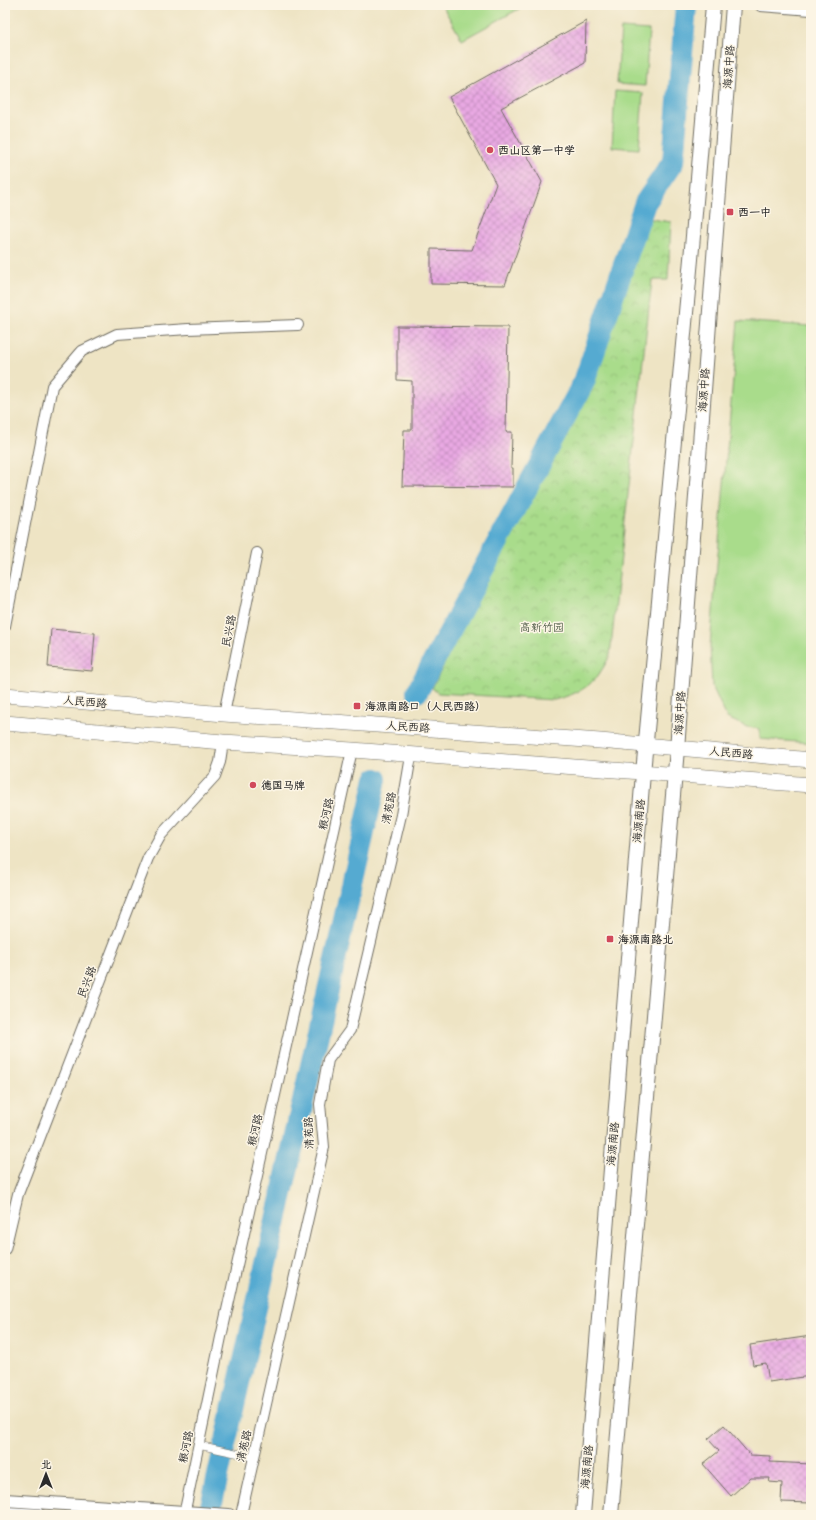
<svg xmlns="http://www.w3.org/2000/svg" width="816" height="1520" font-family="Sriracha,'LXGW WenKai TC',sans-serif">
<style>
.grass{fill:#a9dc8b;stroke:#6a845b}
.park{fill:url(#park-crowns);stroke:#6a845b}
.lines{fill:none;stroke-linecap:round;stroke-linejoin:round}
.river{stroke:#54aad1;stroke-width:22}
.building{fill:url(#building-cross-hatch)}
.pedestrian-casing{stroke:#6f6c61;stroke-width:8}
.minor-casing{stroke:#6f6c61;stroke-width:12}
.tertiary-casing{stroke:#6f6c61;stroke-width:14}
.secondary-casing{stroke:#6f6c61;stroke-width:16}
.primary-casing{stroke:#6f6c61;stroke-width:16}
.pedestrian{stroke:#fff;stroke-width:7}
.minor{stroke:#fff;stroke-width:10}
.tertiary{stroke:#fff;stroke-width:12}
.secondary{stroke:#fff;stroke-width:14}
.primary{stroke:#fff;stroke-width:15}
.poi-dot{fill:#d1495b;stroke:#fcf5e5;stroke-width:1.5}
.labels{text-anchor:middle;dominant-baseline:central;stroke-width:3;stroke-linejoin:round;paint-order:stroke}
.street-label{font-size:11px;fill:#2b2b2b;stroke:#fcf5e5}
.poi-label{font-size:11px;font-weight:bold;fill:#2b2b2b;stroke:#fcf5e5;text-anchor:start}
.park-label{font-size:11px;fill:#4a5743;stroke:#fcf5e5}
</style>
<defs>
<pattern id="park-crowns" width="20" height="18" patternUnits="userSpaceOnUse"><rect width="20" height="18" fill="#a9dc8b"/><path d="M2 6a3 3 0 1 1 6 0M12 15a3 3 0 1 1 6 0" fill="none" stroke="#92bd78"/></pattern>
<pattern id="building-cross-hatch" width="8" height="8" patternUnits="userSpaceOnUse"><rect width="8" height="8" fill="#e9a9e3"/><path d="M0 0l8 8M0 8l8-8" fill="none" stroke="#bd8ab8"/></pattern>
</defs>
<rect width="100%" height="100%" fill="#fcf5e5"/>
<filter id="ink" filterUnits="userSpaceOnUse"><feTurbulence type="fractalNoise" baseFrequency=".025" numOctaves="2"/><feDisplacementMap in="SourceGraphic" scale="8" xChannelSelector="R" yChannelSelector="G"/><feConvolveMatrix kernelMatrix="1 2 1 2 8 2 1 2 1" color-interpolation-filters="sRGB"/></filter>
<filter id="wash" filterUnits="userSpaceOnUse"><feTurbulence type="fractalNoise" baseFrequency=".012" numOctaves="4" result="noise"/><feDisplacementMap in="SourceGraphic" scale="16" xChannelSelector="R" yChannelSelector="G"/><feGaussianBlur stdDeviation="0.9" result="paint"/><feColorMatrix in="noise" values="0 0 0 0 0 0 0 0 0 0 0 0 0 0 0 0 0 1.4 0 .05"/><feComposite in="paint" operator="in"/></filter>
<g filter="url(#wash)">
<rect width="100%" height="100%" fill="#eee4c4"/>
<!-- grass -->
<g class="grass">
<path d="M442,5H526L462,40Z"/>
<path d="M621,28L649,30L645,86L617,84Z"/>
<path d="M615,91L643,93L639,149L612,147Z"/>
<path d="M738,321L811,326V743L760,739V729L747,727L727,718L712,686L710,646Z"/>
</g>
<!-- park -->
<path class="park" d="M645,218L671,222L668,280H652L610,655C596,684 584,692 554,700L438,693L432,688L590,375Z"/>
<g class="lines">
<!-- river -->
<g class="river">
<path d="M417,692L584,382L645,203L673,162L686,5"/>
<path d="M209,1515L376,779"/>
</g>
</g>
<g id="blocks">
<!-- building -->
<g class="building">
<path d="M586,21L585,63L501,108L542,182L505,285L431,284V249L472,250L496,184L449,97Z"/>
<path d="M397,326L508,327L506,432H512L511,468H513V487L402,486L404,430H412V381L397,380Z"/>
<path d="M51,629L95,633L92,671L48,667Z"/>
<path d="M811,1336V1356L808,1357L810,1376L769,1382L766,1363L753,1365L750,1345Z"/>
<path d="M724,1425L750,1455L770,1456V1462L811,1464V1503L781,1502L782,1483L769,1482L770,1478H751L731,1496L703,1464L719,1451L708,1439Z"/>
</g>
</g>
</g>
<g filter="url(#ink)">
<use href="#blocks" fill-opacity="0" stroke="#6f6c61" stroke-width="1"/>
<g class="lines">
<defs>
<path id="pedestrian" d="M198,1445L254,1457"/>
<g id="minor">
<path d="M5,626L52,386L82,351L117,334L188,329L298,325"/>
<path d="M224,714L257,553"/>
<path d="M5,1249L18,1194L148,858L161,835L215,776L220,762L223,742"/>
<path d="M184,1515L221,1337L352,750"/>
<path d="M241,1515L324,1147L320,1104L328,1060L350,1030L401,815L411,756"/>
</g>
<g id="tertiary">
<path d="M761,5L811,9"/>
<path d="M5,1500L229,1515"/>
<path d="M5,1513L39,1515"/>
</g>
<g id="secondary">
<path d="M583,1515L643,773L691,259L713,5"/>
<path d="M611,1515L677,749L733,5"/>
</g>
<g id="primary">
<path d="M5,695L224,714L600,741L811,760"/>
<path d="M5,723L223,742L352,750L811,785"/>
</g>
</defs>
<!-- pedestrian casing -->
<use href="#pedestrian" class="pedestrian-casing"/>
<!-- minor casing -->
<use href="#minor" class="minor-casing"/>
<!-- tertiary casing -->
<use href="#tertiary" class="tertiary-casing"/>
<!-- secondary casing -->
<use href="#secondary" class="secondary-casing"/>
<!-- primary casing -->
<use href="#primary" class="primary-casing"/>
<!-- pedestrian -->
<use href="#pedestrian" class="pedestrian"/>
<!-- minor -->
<use href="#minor" class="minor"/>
<!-- tertiary -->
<use href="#tertiary" class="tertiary"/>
<!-- secondary -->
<use href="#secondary" class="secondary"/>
<!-- primary -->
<use href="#primary" class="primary"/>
</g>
</g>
<!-- markers -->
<g class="poi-dot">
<circle cx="490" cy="150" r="4"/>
<rect x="726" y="208" width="8" height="8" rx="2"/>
<rect x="353" y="702" width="8" height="8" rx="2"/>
<circle cx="253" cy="785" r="4"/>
<rect x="606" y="935" width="8" height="8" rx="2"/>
</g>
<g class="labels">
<!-- street labels -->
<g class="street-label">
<text transform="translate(729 67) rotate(-86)">海源中路</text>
<text transform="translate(704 390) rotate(-86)">海源中路</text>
<text transform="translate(229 631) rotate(-79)">民兴路</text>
<text transform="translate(85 702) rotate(5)">人民西路</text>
<text transform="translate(680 713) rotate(-86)">海源中路</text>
<text transform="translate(408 727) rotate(4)">人民西路</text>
<text transform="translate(731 753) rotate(5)">人民西路</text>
<text transform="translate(389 808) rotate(-79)">清苑路</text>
<text transform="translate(326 814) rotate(-77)">粮河路</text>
<text transform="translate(639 821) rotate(-85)">海源南路</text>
<text transform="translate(87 982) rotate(-69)">民兴路</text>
<text transform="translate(255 1130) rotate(-77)">粮河路</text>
<text transform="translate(309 1133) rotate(-92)">清苑路</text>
<text transform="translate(613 1144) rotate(-85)">海源南路</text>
<text transform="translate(244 1446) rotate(-77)">清苑路</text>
<text transform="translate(186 1447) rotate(-78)">粮河路</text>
<text transform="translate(587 1467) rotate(-85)">海源南路</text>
</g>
<!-- poi labels -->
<g class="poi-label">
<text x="498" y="150">西山区第一中学</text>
<text x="738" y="212">西一中</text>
<text x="365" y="706">海源南路口（人民西路）</text>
<text x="261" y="785">德国马牌</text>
<text x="618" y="939">海源南路北</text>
</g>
<!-- park labels -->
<g class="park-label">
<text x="542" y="627">高新竹园</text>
</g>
</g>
<!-- margin -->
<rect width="816" height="1520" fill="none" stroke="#fcf5e5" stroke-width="20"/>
<!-- north arrow -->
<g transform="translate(46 1474)" stroke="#fcf5e5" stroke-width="3" paint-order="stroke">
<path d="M0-3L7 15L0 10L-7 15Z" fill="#2b2b2b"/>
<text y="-6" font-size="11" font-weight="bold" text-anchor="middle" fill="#2b2b2b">北</text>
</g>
</svg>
